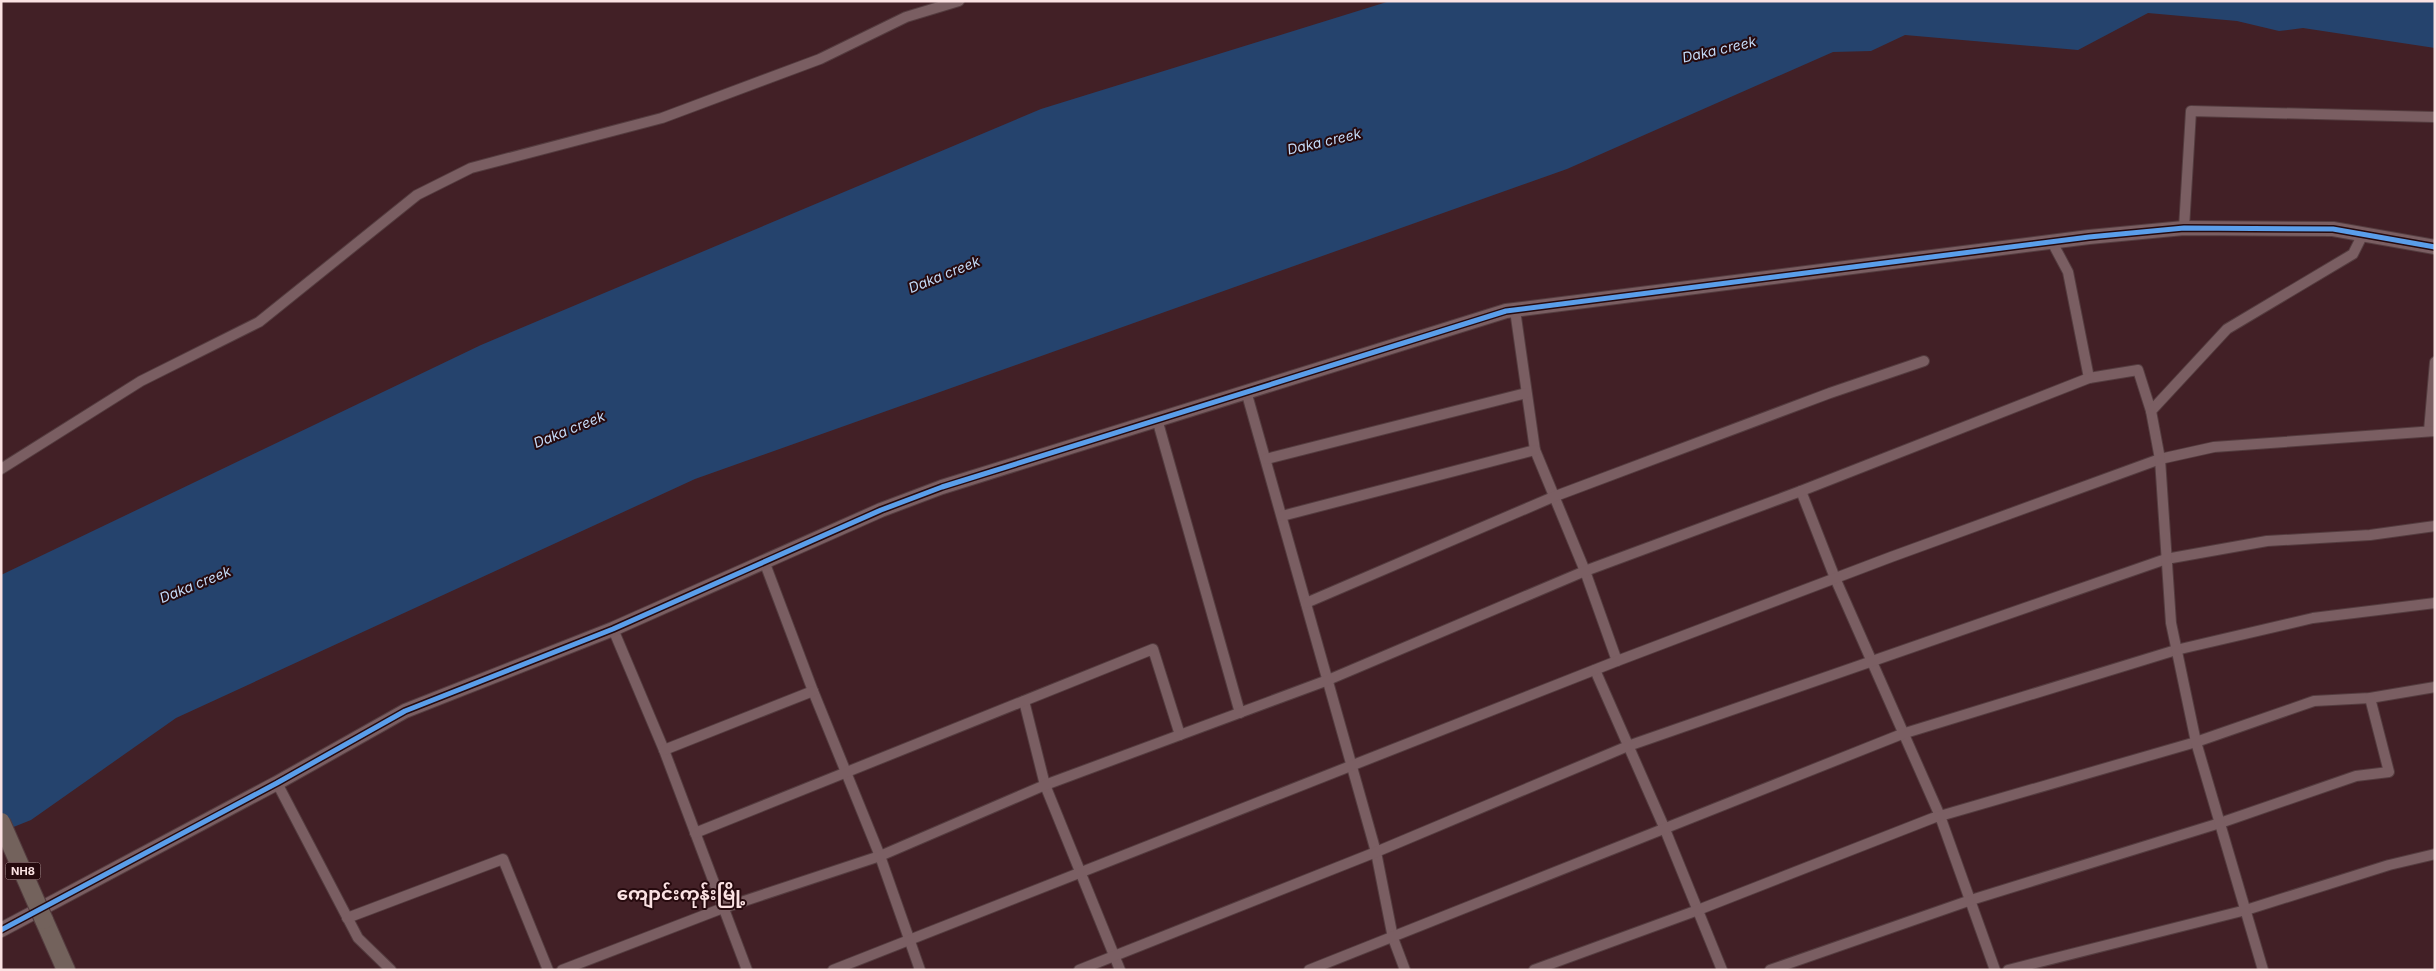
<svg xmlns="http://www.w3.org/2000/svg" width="2436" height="971" font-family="Inter,'Noto Sans Myanmar',sans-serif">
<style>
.water{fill:#25436d}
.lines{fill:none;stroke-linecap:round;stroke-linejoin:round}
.minor-casing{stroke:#543c3f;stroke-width:12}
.tertiary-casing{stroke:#543c3f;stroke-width:16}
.trunk-casing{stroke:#543c3f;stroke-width:20}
.minor{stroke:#7a5e62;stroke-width:10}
.tertiary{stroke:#7a5e62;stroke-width:14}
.trunk{stroke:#73625c;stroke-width:18}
.trunk-bridge-casing{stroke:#543c3f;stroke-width:20;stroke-linecap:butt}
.trunk-bridge{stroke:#73625c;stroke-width:18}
.cycleway-casing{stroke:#260a0e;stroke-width:8}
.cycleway{stroke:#5a9eea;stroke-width:5}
.labels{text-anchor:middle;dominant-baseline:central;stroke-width:4;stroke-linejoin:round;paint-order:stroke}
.shield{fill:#260a0e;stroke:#bba1a3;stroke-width:1}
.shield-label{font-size:11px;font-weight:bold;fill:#fbe2e3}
.water-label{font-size:14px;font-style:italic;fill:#c4dbf8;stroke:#260a0e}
.district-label{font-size:18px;font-weight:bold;fill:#fbe2e3;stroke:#260a0e}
</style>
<rect width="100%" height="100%" fill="#422026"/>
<!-- water -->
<path class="water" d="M1390,1H2435V48L2303,28L2279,31L2237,21L2148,13L2078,50L1905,35L1871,51L1833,52L1567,169L695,479L176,718L31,820L1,832V575L481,345L1041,109Z"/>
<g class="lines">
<defs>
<g id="minor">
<path d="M2184,228L2191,111L2435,117"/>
<path d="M2052,242L2068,272L2089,378"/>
<path d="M1515,310L1535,450L1585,571L1617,661"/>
<path d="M1246,391L1376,852L1393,938L1405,970"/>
<path d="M1157,419L1240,713"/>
<path d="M2429,431L2435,362"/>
<path d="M1266,459L1526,393"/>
<path d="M1,469L141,381L259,322L417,195L471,168L662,118L820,59L906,17L959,1"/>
<path d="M1801,491L1835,578L1940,816L1995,970"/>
<path d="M1282,516L1535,450"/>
<path d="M764,561L813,691L880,856L920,970"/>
<path d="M1306,603L1553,497L1830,393L1924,361"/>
<path d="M613,629L664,750L747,970"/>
<path d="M1595,670L1664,827L1722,970"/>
<path d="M1024,701L1045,785L1120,970"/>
<path d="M664,750L813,691"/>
<path d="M277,783L358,938L391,970"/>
<path d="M695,833L1153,649L1180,735"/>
<path d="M347,918L503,859L548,970"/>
<path d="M562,970L723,908L880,856L1045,785L1328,680L1585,571L1801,491L2089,378L2138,370L2151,411"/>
<path d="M833,970L1617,661L1891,557L2160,459L2214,447L2435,431"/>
<path d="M1079,970L1376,852L1628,746L2166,559L2267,541L2370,535L2435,526"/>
<path d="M1309,970L1902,734L2176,650L2313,618L2435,603"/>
<path d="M1534,970L1698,910L1933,818L2196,742L2314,701L2370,698L2435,687"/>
<path d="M1770,970L1971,900L2220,823L2356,776L2389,772L2370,698"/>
<path d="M2008,970L2246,910L2389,865L2435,854"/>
<path d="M2263,970L2196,742L2171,623L2160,459L2151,411L2227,329L2353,254L2363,234"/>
</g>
<path id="tertiary" d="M1,930L277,783L405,711L613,629L881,510L942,487L1506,311L2089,237L2184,228L2333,229L2435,247"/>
<path id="trunk" d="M44,920L66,970"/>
</defs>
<!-- minor casing -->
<use href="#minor" class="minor-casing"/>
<!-- tertiary casing -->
<use href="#tertiary" class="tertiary-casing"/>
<!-- trunk casing -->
<use href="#trunk" class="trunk-casing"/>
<!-- minor -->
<use href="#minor" class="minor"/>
<!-- tertiary -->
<use href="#tertiary" class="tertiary"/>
<!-- trunk -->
<use href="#trunk" class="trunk"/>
<defs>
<path id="trunk-bridge" d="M1,822L44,920"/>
</defs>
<!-- trunk-bridge casing -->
<use href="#trunk-bridge" class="trunk-bridge-casing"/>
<!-- trunk-bridge -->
<use href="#trunk-bridge" class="trunk-bridge"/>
<defs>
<path id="cycleway" d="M1,930L277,783L405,711L613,629L881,510L942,487L1506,311L2089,237L2184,228L2333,229L2435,247"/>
</defs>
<!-- cycleway casing -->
<use href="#cycleway" class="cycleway-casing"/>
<!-- cycleway -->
<use href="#cycleway" class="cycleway"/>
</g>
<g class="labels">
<!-- shield labels -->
<rect class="shield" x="5.5" y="862.5" width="35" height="17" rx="4"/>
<g class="shield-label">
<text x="23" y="871">NH8</text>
</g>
<!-- water labels -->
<g class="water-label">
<text transform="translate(1719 49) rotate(-13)">Daka creek</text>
<text transform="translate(1324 141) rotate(-13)">Daka creek</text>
<text transform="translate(944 274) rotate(-22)">Daka creek</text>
<text transform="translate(569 429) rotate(-22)">Daka creek</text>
<text transform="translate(195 584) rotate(-22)">Daka creek</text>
</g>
<!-- district labels -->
<g class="district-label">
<text x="681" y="893">ကျောင်းကုန်းမြို့</text>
</g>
</g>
<!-- border -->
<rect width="2436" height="971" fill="none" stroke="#fbe2e3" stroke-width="5"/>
</svg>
